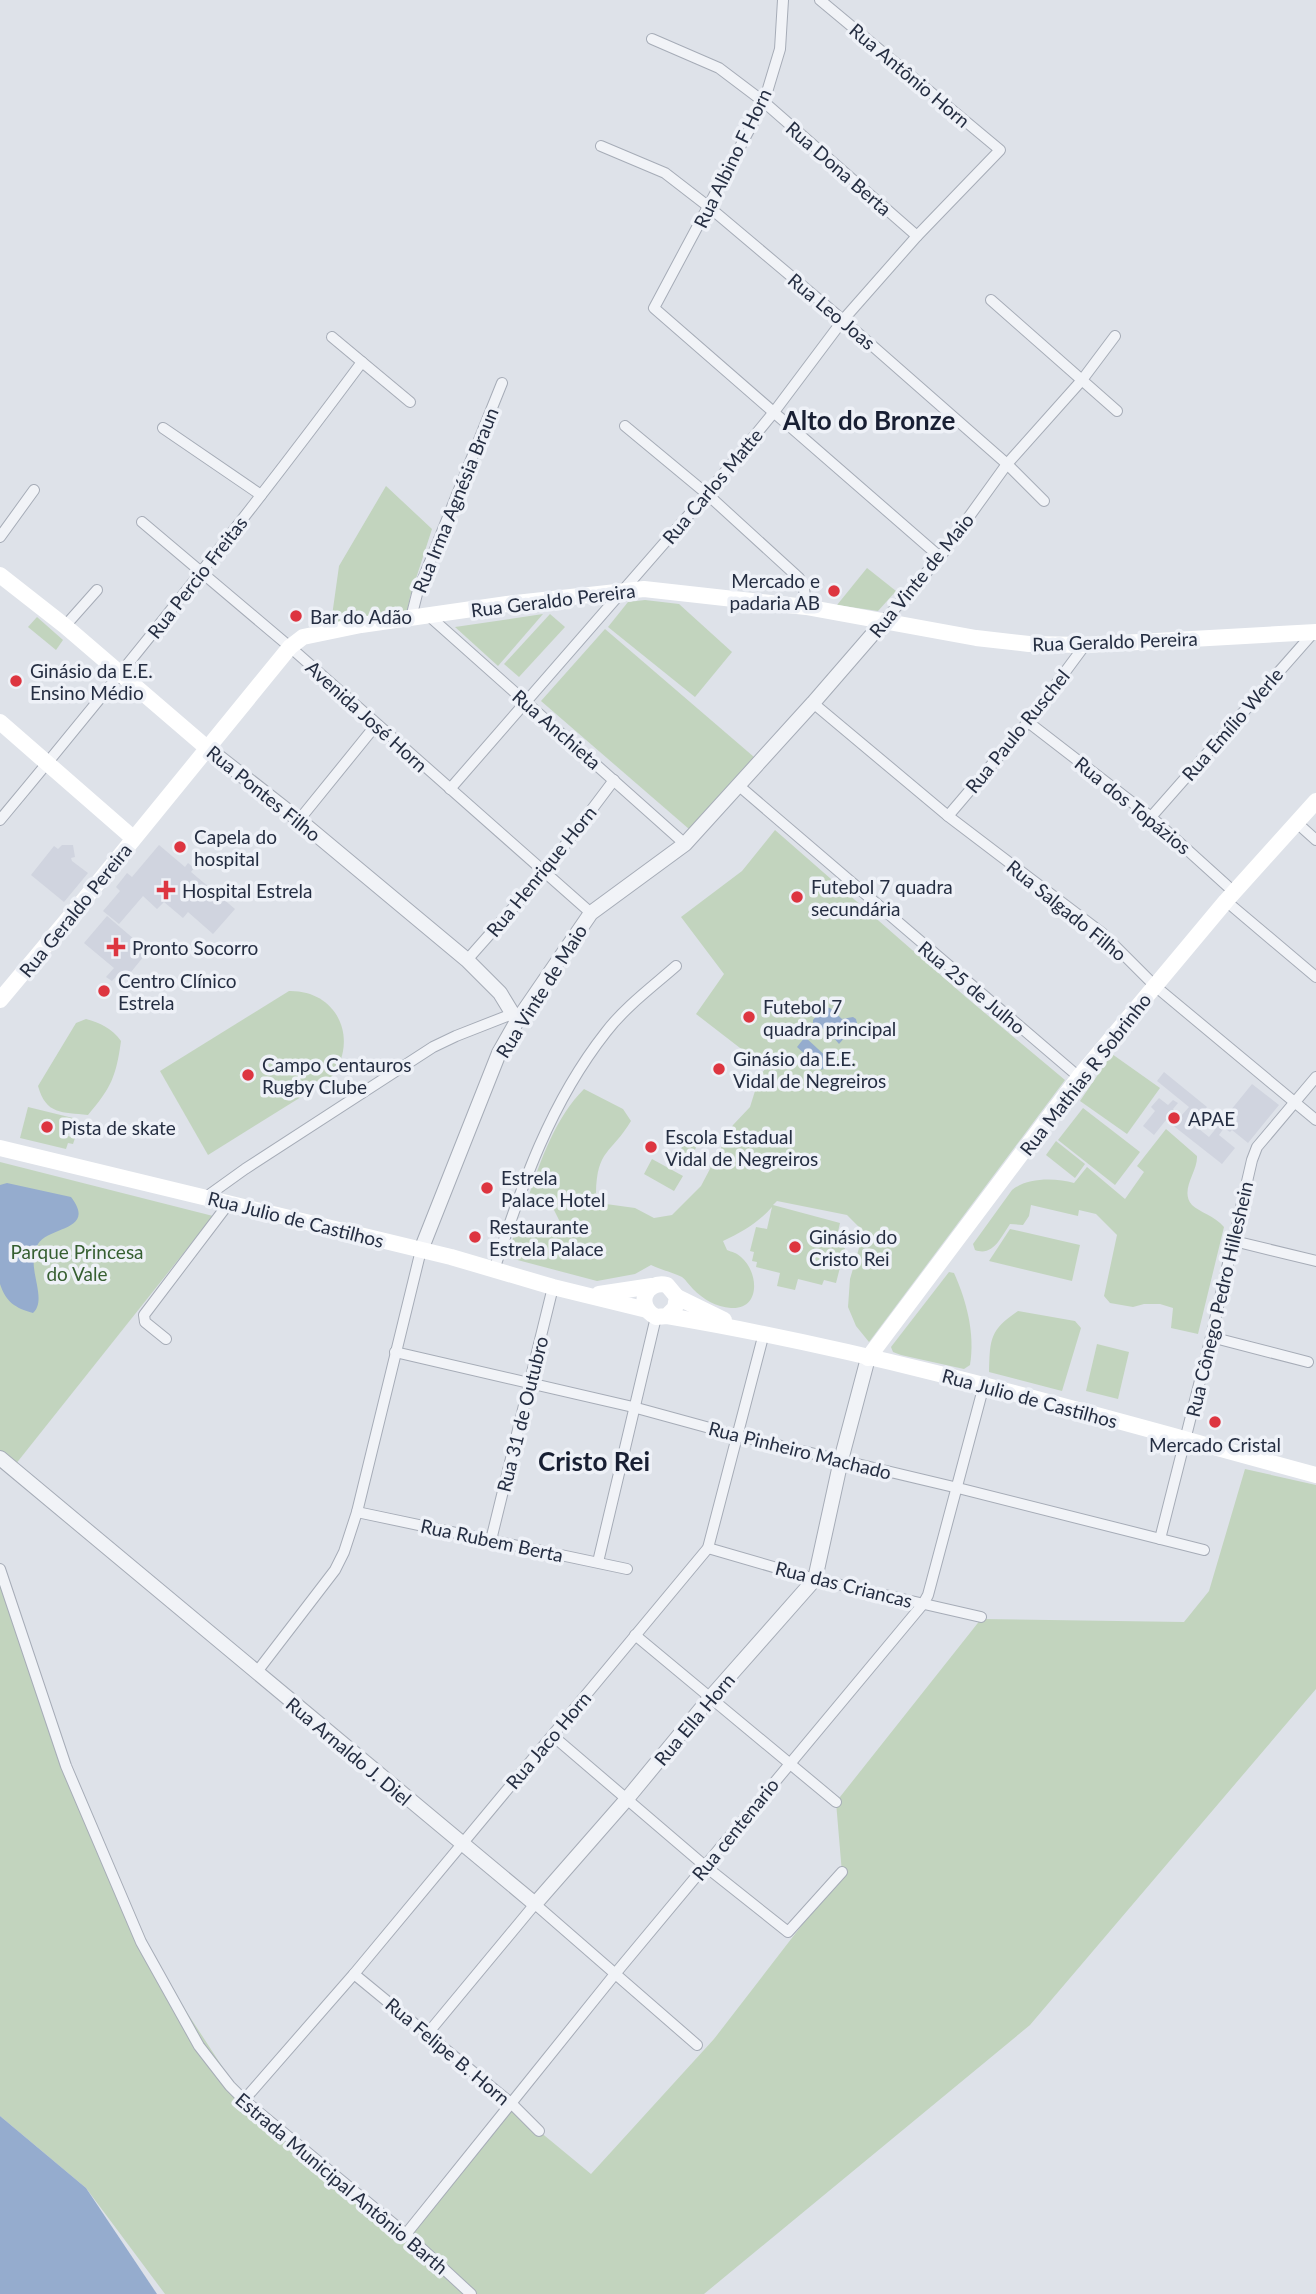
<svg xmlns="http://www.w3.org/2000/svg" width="1316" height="2294" font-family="Lato,sans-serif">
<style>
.built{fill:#d0d4df}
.green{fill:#c2d4be}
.water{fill:#95acce}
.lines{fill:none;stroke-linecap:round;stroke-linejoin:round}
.minor-casing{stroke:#a6acb7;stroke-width:12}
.tertiary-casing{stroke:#a6acb7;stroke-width:16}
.minor{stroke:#f1f3f7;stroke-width:10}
.tertiary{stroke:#f1f3f7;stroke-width:14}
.secondary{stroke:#fff;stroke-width:16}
.poi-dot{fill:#dd3540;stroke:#eef1f7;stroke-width:2.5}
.labels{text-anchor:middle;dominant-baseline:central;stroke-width:7;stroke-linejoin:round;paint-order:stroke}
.street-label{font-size:19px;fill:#252e42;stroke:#eef1f7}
.poi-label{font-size:19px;fill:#252e42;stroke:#eef1f7;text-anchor:start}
.park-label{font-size:19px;fill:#365f31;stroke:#eef1f7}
.district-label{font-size:26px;font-weight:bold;fill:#181f33;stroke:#eef1f7}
</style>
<rect width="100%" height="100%" fill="#dee2e9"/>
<!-- built -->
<g class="built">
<path d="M62,845H73L75,857L71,858L72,861L88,873L64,902L31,875L54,846L58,849Z"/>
<path d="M159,845L185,867L188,863L194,868L191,872L235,909L213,934L188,912L183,918L164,902L157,909L143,896L119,924L103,911L120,891L116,887L127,873L132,877Z"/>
<path d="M107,916L148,951L127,977L120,972L112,981L106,977L114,968L84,943Z"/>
<path d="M1164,1072L1207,1107L1194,1125L1209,1137L1252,1084L1279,1105L1248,1143L1232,1130L1230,1132L1224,1128L1219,1135L1235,1148L1222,1164L1166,1120L1154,1135L1143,1126L1155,1111L1151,1107L1159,1098L1168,1105L1173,1100L1178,1103L1173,1109L1181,1116L1189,1107L1157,1081Z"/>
</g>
<!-- green -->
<g class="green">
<path d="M386,486L432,529L410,597L407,612L331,623L339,566Z"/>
<path d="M867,568L896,591L878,611L837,605Z"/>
<path d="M645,600L679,604L732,652L695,697L608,627L628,602Z"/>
<path d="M543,614L498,666L455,627Z"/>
<path d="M550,614L565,627L519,677L504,664Z"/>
<path d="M37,617L63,640L56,650L28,627Z"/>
<path d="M605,629L754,757L689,829L541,701Z"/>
<path d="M775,830L967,998L1065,1080L869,1342L856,1326L848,1307L850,1279L859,1248L860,1228L847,1215L777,1201L773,1205L840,1223L835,1245L845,1248L836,1283L824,1280L822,1285L798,1279L795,1290L777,1286L780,1273L756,1267L757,1262L752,1261L754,1252L750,1251L756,1227L767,1229L772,1207C759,1222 742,1232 723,1241L727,1250C732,1252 737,1253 741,1257C759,1272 761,1310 731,1308C716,1307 703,1299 693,1289C689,1285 686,1280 682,1277C672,1272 661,1270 651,1265L635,1274L597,1281L506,1257L519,1222L554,1235L560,1222L551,1204L529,1195C541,1159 556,1117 584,1089L623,1109L631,1121C611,1154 597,1149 596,1193L606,1204L635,1208L654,1218L672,1215L701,1186L733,1125L750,1107L760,1075L766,1068L696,1014L724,974L681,917L742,871Z"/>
<path d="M289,991C339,990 360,1042 330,1079L208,1155L160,1071Z"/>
<path d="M86,1019C100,1023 112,1028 121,1041C116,1077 111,1088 88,1115C62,1112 46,1115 38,1086L76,1023Z"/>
<path d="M1112,1054L1160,1088L1127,1134L1080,1101Z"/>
<path d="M28,1107L73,1118L68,1136L75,1138L73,1144L68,1143L66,1149L20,1138Z"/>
<path d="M1083,1108L1140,1152L1115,1185L1058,1140Z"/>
<path d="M1166,1129L1197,1156C1198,1172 1179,1190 1192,1205C1199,1212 1215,1216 1224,1227L1198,1334L1171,1328L1173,1308L1160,1304H1144L1133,1307L1110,1303L1104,1296L1117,1235L1096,1214L1079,1210L1078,1216L1031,1205L1029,1216L1023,1225L1010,1224C1001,1237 993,1257 975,1250L973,1244L1012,1190C1028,1177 1056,1178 1074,1183L1087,1167L1125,1199L1144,1172L1137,1166Z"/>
<path d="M690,1131L701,1137L692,1156L680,1151Z"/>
<path d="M1056,1141L1085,1164L1075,1178L1046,1155Z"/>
<path d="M652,1159L683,1176L674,1191L644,1174Z"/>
<path d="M0,1162L213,1216L15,1465L0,1452Z"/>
<path d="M1010,1229L1080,1245L1072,1281L989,1261Z"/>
<path d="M949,1272L954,1273C967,1302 975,1334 970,1365L964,1369L901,1355L893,1352L891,1347Z"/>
<path d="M1018,1311L1075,1321L1081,1328L1062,1391L989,1372C990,1338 990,1330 1018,1311Z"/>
<path d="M1097,1344L1129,1352L1118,1399L1086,1391Z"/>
<path d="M1245,1469L1316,1485V1689L1030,2025L704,2294H165L86,2188L0,2116V1569L66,1766L141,1942L244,2100L406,2233L512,2104L539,2131L591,2174L714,2039L842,1873L836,1802L981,1619L1184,1622L1209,1591Z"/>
</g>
<!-- water -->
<g class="water">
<path d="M824,1007L830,1008L842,1019L853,1017L856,1019L857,1023L839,1044L828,1031L813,1024V1020Z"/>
<path d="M805,1037L830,1060L822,1070L797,1047Z"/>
<path d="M7,1183L71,1197C97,1231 49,1226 38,1244C24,1266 49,1298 33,1313C15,1308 6,1302 0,1284V1185Z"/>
<path d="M0,2116L86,2188L157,2294H0Z"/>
</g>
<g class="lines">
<defs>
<g id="minor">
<path d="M783,0L780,49L764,102L654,308L940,557"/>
<path d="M652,39L719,68L764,102L917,236"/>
<path d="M601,146L665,173L709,207L843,320L1007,464L1044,501"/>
<path d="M991,300L1117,411"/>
<path d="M332,337L410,402"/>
<path d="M625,426L707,494L799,578L804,588L806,607"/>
<path d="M163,428L261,495"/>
<path d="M142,522L290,647L591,913"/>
<path d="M0,537L34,490"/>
<path d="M428,615L685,844"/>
<path d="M411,618L417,594L502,383"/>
<path d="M884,621L940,557L1007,464L1082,380L1115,336"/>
<path d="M65,626L97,590"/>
<path d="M813,703L948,816L1102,933L1155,986L1316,1120"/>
<path d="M1028,722L1151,817L1234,892"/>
<path d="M738,785L1079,1077"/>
<path d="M450,789L707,494L774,412L843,320L917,236L1000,150L820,0"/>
<path d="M948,816L1028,722L1085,645"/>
<path d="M1151,817L1314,632"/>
<path d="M0,820C125,670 246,518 362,362"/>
<path d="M299,820L376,725"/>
<path d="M1297,823L1316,840"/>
<path d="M1226,901L1316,977"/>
<path d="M467,960L544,873L614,780"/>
<path d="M206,1197L245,1169L433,1047L456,1036L512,1014"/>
<path d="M1234,1241L1316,1261"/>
<path d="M494,1270C522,1185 550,1103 606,1032C625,1007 652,987 676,966"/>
<path d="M1211,1337L1308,1362"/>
<path d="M166,1339L145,1322L144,1315L229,1203"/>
<path d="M395,1352L633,1407L739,1436L958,1488L1204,1550"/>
<path d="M357,1512L627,1569"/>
<path d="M1160,1539L1211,1337L1252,1160L1257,1147L1316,1077"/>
<path d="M491,1540L553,1287"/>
<path d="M708,1548L815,1579L981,1617"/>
<path d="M598,1562L656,1317"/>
<path d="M0,1569L66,1766L141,1942L199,2046L230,2086L244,2100L406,2234L471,2294"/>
<path d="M635,1635L836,1802"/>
<path d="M256,1673L335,1570L344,1552L357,1512L421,1250"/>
<path d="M553,1736L705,1866L788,1932L842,1872"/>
<path d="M354,1974L512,2104L539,2131"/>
<path d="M428,2033L535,1904L697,2045"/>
<path d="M244,2100L354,1974L708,1548L764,1333"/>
<path d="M406,2234L615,1974L923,1604L928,1595L984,1385"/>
</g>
<g id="tertiary">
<path d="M207,748L299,820L467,960L500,993L517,1021"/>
<path d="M421,1250L499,1053L517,1021L591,913L685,844L813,703L884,621"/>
<path d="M0,1458L535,1904L626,1800L710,1698L815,1579L841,1460L868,1358"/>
</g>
</defs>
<!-- minor casing -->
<use href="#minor" class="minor-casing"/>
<!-- tertiary casing -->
<use href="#tertiary" class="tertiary-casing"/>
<!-- minor -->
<use href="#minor" class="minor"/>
<!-- tertiary -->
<use href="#tertiary" class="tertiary"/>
<!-- secondary -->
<g class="secondary">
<path d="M0,575L65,626L207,748"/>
<path d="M0,722L133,838"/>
<path d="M0,1000L88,895L290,647L303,637L361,625L507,604L644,589L806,607L976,638L1029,644L1085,645L1316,632"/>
<path d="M0,1148L451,1257L553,1287L647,1310"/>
<path d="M599,1294L652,1286"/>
<path d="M677,1297L724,1320"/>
<path d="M667,1316L675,1308L677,1297L667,1285C645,1280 635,1306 656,1317L667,1316C887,1353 1101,1417 1316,1475"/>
<path d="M868,1358L1079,1077L1226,901L1316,801"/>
</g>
</g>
<!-- markers -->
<g class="poi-dot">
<circle cx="834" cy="591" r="7"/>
<circle cx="296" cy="616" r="7"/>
<circle cx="16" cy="681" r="7"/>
<circle cx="180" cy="847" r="7"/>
<path d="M162.5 879.5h7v7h7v7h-7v7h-7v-7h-7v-7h7z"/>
<circle cx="797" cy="897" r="7"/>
<path d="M112.5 936.5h7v7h7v7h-7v7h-7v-7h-7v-7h7z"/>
<circle cx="104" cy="991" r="7"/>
<circle cx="749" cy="1017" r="7"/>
<circle cx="719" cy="1069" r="7"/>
<circle cx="248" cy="1075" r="7"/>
<circle cx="1174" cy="1118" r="7"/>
<circle cx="47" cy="1127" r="7"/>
<circle cx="651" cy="1147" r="7"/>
<circle cx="487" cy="1188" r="7"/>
<circle cx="475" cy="1237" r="7"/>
<circle cx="795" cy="1247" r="7"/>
<circle cx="1215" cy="1422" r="7"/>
</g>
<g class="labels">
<!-- street labels -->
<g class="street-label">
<text transform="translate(910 75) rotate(40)">Rua Antônio Horn</text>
<text transform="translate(732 158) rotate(-64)">Rua Albino F Horn</text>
<text transform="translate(839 168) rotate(41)">Rua Dona Berta</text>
<text transform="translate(832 311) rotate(40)">Rua Leo Joas</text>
<text transform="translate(712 486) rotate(-50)">Rua Carlos Matte</text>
<text transform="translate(455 500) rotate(-68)">Rua Irma Agnésia Braun</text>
<text transform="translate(921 575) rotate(-51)">Rua Vinte de Maio</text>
<text transform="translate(197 577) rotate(-52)">Rua Percio Freitas</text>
<text transform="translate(553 600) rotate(-7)">Rua Geraldo Pereira</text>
<text transform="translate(1115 641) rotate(-2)">Rua Geraldo Pereira</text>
<text transform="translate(367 716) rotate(42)">Avenida José Horn</text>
<text transform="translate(1232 724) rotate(-49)">Rua Emílio Werle</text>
<text transform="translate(557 729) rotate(41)">Rua Anchieta</text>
<text transform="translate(1017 731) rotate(-51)">Rua Paulo Ruschel</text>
<text transform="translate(264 793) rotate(39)">Rua Pontes Filho</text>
<text transform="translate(1133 805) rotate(39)">Rua dos Topázios</text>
<text transform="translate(541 871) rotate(-51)">Rua Henrique Horn</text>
<text transform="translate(75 910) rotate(-51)">Rua Geraldo Pereira</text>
<text transform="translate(1067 910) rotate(39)">Rua Salgado Filho</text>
<text transform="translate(972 987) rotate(40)">Rua 25 de Julho</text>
<text transform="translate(541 991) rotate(-58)">Rua Vinte de Maio</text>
<text transform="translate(1085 1074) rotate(-52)">Rua Mathias R Sobrinho</text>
<text transform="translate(296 1219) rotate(14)">Rua Julio de Castilhos</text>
<text transform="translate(1219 1299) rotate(-77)">Rua Cônego Pedro Hilleshein</text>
<text transform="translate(1030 1398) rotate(15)">Rua Julio de Castilhos</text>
<text transform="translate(522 1414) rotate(-76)">Rua 31 de Outubro</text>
<text transform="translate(800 1450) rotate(14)">Rua Pinheiro Machado</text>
<text transform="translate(492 1540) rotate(12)">Rua Rubem Berta</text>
<text transform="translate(844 1584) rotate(14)">Rua das Criancas</text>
<text transform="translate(694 1719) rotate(-50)">Rua Ella Horn</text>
<text transform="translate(548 1740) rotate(-50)">Rua Jaco Horn</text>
<text transform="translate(349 1751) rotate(40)">Rua Arnaldo J. Diel</text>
<text transform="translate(735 1829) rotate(-51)">Rua centenario</text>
<text transform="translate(448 2051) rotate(40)">Rua Felipe B. Horn</text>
<text transform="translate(342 2183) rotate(40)">Estrada Municipal Antônio Barth</text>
</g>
<!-- poi labels -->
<g class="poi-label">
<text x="820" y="580" text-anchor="end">Mercado e<tspan x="820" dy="22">padaria AB</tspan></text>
<text x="310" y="616">Bar do Adão</text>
<text x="30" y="670">Ginásio da E.E.<tspan x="30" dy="22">Ensino Médio</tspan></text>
<text x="194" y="836">Capela do<tspan x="194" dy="22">hospital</tspan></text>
<text x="811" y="886">Futebol 7 quadra<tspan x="811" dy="22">secundária</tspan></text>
<text x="182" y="890">Hospital Estrela</text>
<text x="132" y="947">Pronto Socorro</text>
<text x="118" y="980">Centro Clínico<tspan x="118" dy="22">Estrela</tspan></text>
<text x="763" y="1006">Futebol 7<tspan x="763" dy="22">quadra principal</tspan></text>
<text x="733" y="1058">Ginásio da E.E.<tspan x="733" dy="22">Vidal de Negreiros</tspan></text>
<text x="262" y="1064">Campo Centauros<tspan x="262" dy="22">Rugby Clube</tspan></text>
<text x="1188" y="1118">APAE</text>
<text x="61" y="1127">Pista de skate</text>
<text x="665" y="1136">Escola Estadual<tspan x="665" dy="22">Vidal de Negreiros</tspan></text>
<text x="501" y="1177">Estrela<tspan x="501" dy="22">Palace Hotel</tspan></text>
<text x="489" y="1226">Restaurante<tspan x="489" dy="22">Estrela Palace</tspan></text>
<text x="809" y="1236">Ginásio do<tspan x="809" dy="22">Cristo Rei</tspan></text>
<text x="1215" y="1444" text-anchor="middle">Mercado Cristal</text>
</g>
<!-- park labels -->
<g class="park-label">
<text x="77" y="1251">Parque Princesa<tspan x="77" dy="22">do Vale</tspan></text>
</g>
<!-- district labels -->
<g class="district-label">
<text x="869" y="420">Alto do Bronze</text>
<text x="594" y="1461">Cristo Rei</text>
</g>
</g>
</svg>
